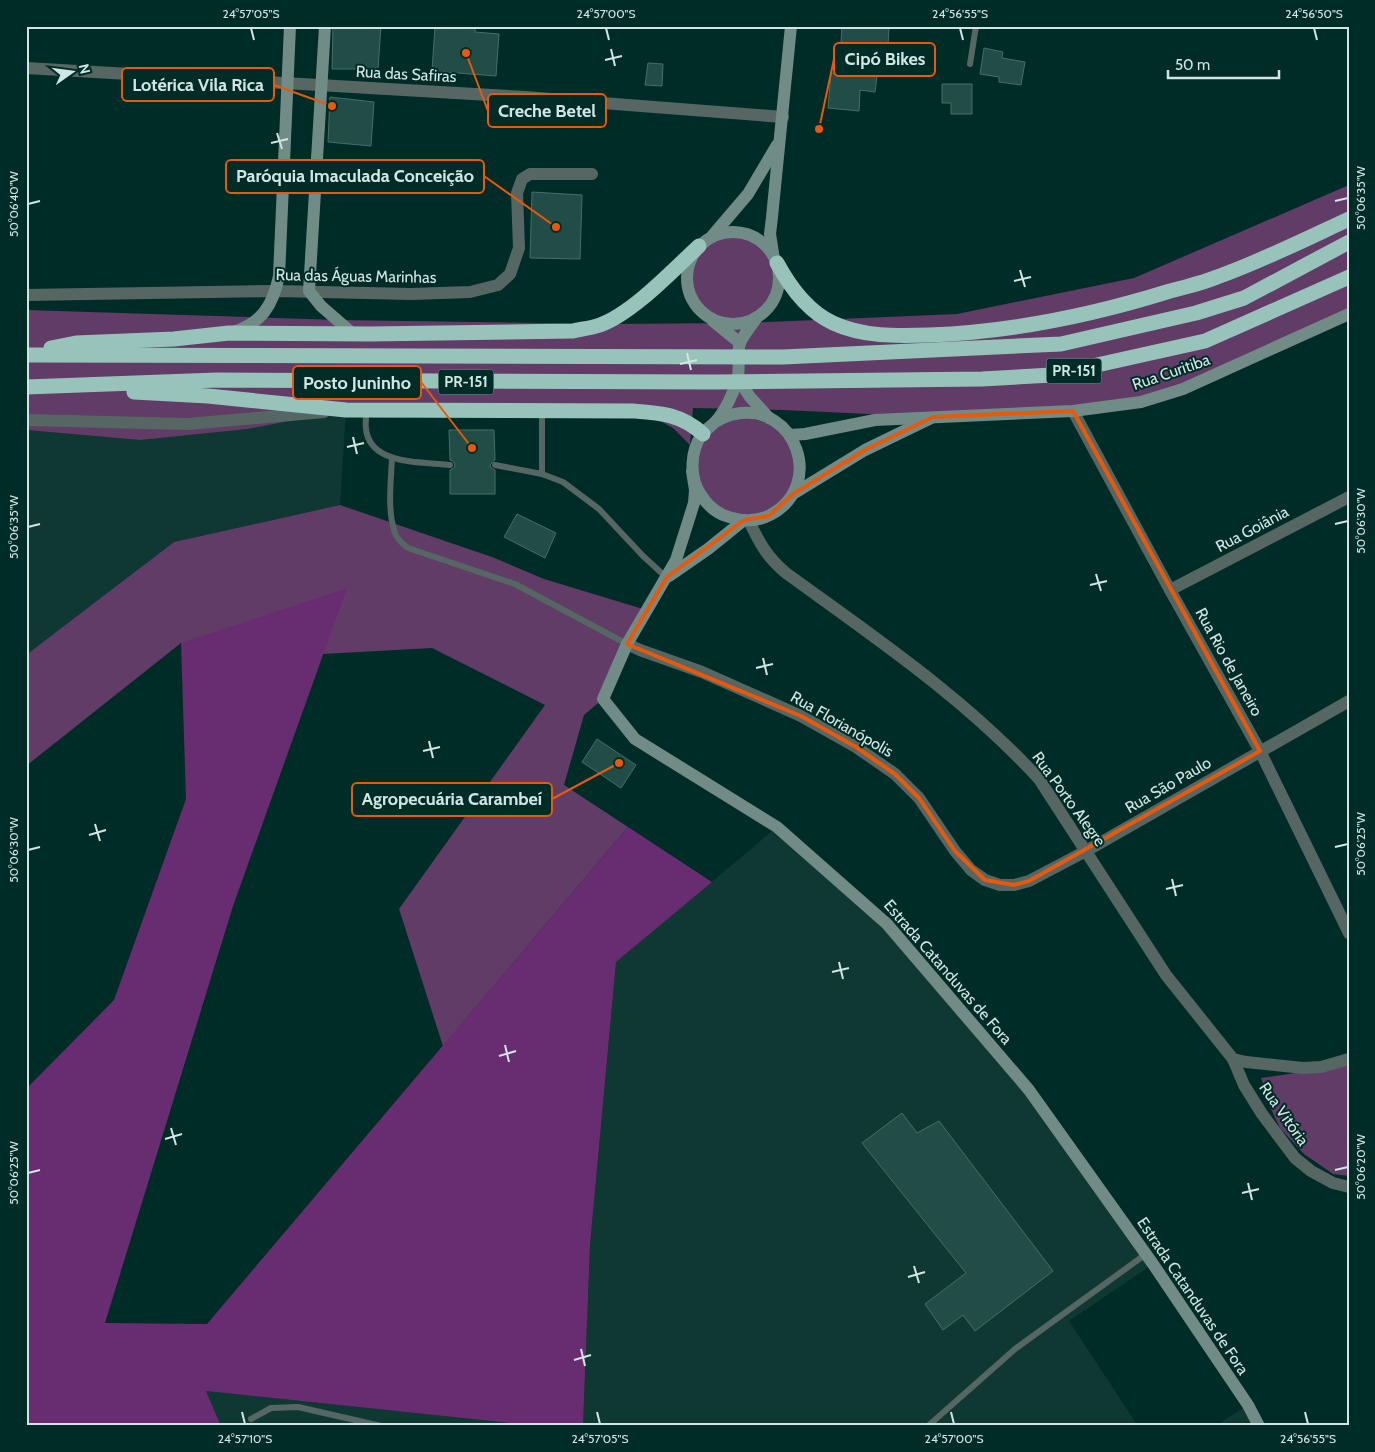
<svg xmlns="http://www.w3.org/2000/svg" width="1375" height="1452" font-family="Cabin,sans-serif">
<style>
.built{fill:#0f3832}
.green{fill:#603c66}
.forest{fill:#682d70}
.building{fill:#224d46;stroke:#466e67}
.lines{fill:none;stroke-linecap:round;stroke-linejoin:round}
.lane{stroke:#566763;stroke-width:6}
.street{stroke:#566763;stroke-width:12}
.secondary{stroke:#718c87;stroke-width:12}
.highway{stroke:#98c3bb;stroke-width:15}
.marked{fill:none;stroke:#e8590c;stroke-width:4;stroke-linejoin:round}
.ticks{fill:none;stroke:#d1e6e2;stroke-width:2}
.labels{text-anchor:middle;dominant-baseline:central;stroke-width:4;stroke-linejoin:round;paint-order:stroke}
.shield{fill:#002c27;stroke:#92aeaa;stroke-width:1}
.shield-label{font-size:15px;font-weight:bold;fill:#d1e6e2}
.street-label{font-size:16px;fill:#d1e6e2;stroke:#002c27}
.leader{fill:none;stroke:#e8590c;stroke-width:2}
.callout-dot{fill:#e8590c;stroke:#002c27;stroke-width:2}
.callout{fill:#002c27;stroke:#e8590c;stroke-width:2}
.callout-label{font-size:18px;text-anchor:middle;font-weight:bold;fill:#d1e6e2}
.neatline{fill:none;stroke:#d1e6e2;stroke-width:2}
.ticks-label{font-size:12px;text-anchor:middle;fill:#d1e6e2}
</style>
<rect width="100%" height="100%" fill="#002c27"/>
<!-- built -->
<g class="built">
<path d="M346,410L340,505L174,542L26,655V430L140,440Z"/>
<path d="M777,827L887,924L1029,1090L1153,1264L1069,1321L1138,1426H583L590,1245L616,962Z"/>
<path d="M206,1391L538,1426H221Z"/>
<path d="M1248,1405L1261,1426H1215Z"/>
</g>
<!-- green -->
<g class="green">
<path d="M1349,185V315L1141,402L933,417L783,410L693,408L690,445L673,428L662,422L623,411L346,410L247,429L140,440L26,430V310L338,320L601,324L745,323L957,314L1134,278Z"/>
<circle cx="733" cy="278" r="43"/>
<path d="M739,415L780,427L798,457L791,493L760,516L718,511L698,486L697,448L704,435Z"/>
<path d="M340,505L492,557L544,579L643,609L603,699L584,715L564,785L628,827L443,1046L399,909L545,705L432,648L323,654L181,643L26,766V655L174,542Z"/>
<path d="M1349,1062V1176L1333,1174L1304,1154L1280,1128L1270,1107L1261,1078L1336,1067Z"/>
</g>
<!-- forest -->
<path class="forest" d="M347,588L233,906L105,1323L207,1324L628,827L712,882L616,962L590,1245L583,1426H538L206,1391L221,1426H26V1089L114,1000L186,799L181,643Z"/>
<!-- building -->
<g class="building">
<path d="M333,26H381L378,69H332Z"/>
<path d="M435,26H475V32L499,34L496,76L432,71Z"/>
<path d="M842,26H889L888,46L841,42Z"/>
<path d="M984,48L1003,52L1002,58L1025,62L1021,85L999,82V77L980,74Z"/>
<path d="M648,63L663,64L662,86L645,85Z"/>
<path d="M866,66L878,68L875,92L860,90L859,111L828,108L831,73L864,75Z"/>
<path d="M942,84H972V114H951V103H942Z"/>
<path d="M330,97L374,102L371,146L328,142Z"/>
<path d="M532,192L582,195L580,259L530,258Z"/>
<path d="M449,430H494L495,460L490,465L491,468L495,470V494H450V470L454,468L455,465L453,461L450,460Z"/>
<path d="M517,514L556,533L545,558L504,537Z"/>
<path d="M597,739L636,765L621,788L582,762Z"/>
<path d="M902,1113L917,1133L939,1121L1053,1271L975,1331L963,1315L943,1330L925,1304L966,1273L862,1143Z"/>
</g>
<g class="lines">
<!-- lane -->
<g class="lane">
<path d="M970,64L976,26"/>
<path d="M367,411C356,465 412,461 450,465"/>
<path d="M542,411V474"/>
<path d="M392,458C391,481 387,511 395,533C397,540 403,544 408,548L515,584L627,644"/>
<path d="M495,465L542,474L563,482L599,509L643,556L666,577"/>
<path d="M251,1419L271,1408L298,1407L381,1426"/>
<path d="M928,1426L1015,1349L1146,1254"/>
</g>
<!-- street -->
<g class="street">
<path d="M26,68L525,97L783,117"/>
<path d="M26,295L276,291L411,294L470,292L498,285L510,274L519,248L517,193L522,179L530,174H592"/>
<path d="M1073,411L1170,590L1260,751L1349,933"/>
<path d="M26,420L188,424L324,412"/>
<path d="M749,521C760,544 767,557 786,573C874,637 965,698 1039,779L1166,975L1233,1059L1246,1062L1303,1068L1321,1067L1349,1059"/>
<path d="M1170,590L1349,497"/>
<path d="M627,644L640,650L702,672L801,716L856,747L895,774L919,798L955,851L971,870L985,880L1000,885H1014L1029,881L1086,851L1349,701"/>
<path d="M1233,1059L1244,1085L1262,1114L1295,1158L1311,1171L1333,1183L1349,1187"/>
</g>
<!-- secondary -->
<g class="secondary">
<path d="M325,26L309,291L321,306L352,333"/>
<circle cx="733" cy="278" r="46"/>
<path d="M713,235L748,194L777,145"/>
<path d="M773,253L770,234L772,217L791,26"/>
<path d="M713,321L740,343"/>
<path d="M233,332C262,323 273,305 279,276L290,26"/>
<path d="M738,379L750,397L769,418"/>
<path d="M717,421C722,418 729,415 735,414C796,402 826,486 770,515C755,523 739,521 723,515C714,511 706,503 701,495C689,477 690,452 702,434C706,429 712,426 716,421C725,411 733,394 737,381C741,369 736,355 740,343C744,334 752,325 757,317"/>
<path d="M790,435L805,434L875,420L1073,411L1141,402L1183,389L1349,314"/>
<path d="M692,471L695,490L694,503L676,560L627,644L603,699L635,739L777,827L887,924L1029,1090L1153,1264L1248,1405L1259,1426"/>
<path d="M793,494L865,450L931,418"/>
<path d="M669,576L708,549L744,520"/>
</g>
<!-- highway -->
<g class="highway">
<path d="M777,263C790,287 807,311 833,323C863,337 896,336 929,335C1011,332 1093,315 1170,291C1186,287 1202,283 1217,277C1262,261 1306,239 1349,219"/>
<path d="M51,348L76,343L174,339L229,333L370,334L573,331C582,329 591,328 600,325C633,313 673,270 699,246"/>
<path d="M26,355L783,357L1061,344L1196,313L1244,298L1349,242"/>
<path d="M26,387L217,380L714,382L982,379L1052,375L1205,341L1349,277"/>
<path d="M134,392L208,396L346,410L633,411C661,413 681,414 703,434"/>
</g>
</g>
<!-- marked area -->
<path class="marked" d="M1073,411L1260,751L1029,881L1014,885L985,880L955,851L919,798L895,774L856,747L801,716L627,644L667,577L744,520L769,516L793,494L865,450L933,417Z"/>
<!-- ticks -->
<path class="ticks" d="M251,28L254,40M606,28L609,40M960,28L963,40M1314,28L1317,40M611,49L615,66M605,60L622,56M277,133L282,149M271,143L288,139M1335,201L1348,198M28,204L40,201M1020,270L1025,287M1014,281L1031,277M687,353L691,370M680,364L697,360M353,437L357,454M347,447L364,443M1335,524L1348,521M28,527L40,524M1096,574L1101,591M1090,585L1107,581M763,658L767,675M756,668L773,664M429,741L433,758M423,751L440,747M95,824L100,841M89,835L106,830M1335,847L1348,844M28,850L40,847M1172,879L1176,896M1166,889L1183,885M839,962L843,979M832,972L849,968M505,1045L509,1062M499,1056L516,1051M171,1128L176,1145M165,1139L182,1134M1335,1170L1348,1167M28,1173L40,1170M1248,1183L1252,1200M1242,1193L1259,1189M914,1266L919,1283M908,1277L925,1272M581,1349L585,1366M574,1360L591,1355M242,1412L245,1424M597,1412L600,1424M951,1412L954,1424M1305,1412L1308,1424"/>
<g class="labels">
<!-- shield labels -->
<g class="shield">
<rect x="1046.5" y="358.5" width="55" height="25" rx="4"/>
<rect x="438.5" y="369.5" width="55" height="25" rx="4"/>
</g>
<g class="shield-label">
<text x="1074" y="371">PR-151</text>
<text x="466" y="382">PR-151</text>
</g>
<!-- street labels -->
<g class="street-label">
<text transform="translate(406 74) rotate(3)">Rua das Safiras</text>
<text transform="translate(356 276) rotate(1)">Rua das Águas Marinhas</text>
<text transform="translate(1171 372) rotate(-19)">Rua Curitiba</text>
<text transform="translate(1252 529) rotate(-28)">Rua Goiânia</text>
<text transform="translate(1229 662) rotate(61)">Rua Rio de Janeiro</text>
<text transform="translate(842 724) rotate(30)">Rua Florianópolis</text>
<text transform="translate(1168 785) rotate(-30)">Rua São Paulo</text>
<text transform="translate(1069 799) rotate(54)">Rua Porto Alegre</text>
<text transform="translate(948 972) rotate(49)">Estrada Catanduvas de Fora</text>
<text transform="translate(1284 1114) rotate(55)">Rua Vitória</text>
<text transform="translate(1193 1296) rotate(56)">Estrada Catanduvas de Fora</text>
</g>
</g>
<!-- callouts -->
<path class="leader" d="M819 129L834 59M332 106L274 85M466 53L488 111M556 227L484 176M472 448L421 382M619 763L552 799"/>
<g class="callout-dot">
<circle cx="819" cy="129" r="5"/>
<circle cx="332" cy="106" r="5"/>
<circle cx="466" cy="53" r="5"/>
<circle cx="556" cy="227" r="5"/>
<circle cx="472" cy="448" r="5"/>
<circle cx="619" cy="763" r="5"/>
</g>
<g class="callout">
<rect x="834" y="43" width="101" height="33" rx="5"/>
<rect x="122" y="68" width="152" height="33" rx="5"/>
<rect x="488" y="94" width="118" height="33" rx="5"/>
<rect x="226" y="160" width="258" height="33" rx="5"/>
<rect x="293" y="366" width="128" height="33" rx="5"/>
<rect x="352" y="783" width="200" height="33" rx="5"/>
</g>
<g class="callout-label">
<text x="885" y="65">Cipó Bikes</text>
<text x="198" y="91">Lotérica Vila Rica</text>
<text x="547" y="117">Creche Betel</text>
<text x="355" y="182">Paróquia Imaculada Conceição</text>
<text x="357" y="389">Posto Juninho</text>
<text x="452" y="805">Agropecuária Carambeí</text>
</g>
<!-- border -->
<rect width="1375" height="1452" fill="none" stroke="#002c27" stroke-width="55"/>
<!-- north arrow -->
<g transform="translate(72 72) rotate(76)" stroke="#002c27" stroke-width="4" paint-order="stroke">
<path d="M0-4L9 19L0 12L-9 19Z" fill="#d1e6e2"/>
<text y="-8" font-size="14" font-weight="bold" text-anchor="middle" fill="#d1e6e2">N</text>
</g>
<!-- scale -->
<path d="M1168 70v8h111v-8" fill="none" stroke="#d1e6e2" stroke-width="2.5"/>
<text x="1175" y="70" font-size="15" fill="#d1e6e2" stroke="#002c27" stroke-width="4" paint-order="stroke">50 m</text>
<rect x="28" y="28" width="1320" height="1396" class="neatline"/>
<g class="ticks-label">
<text x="251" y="18">24°57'05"S</text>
<text x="606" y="18">24°57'00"S</text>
<text x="960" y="18">24°56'55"S</text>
<text x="1314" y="18">24°56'50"S</text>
<text transform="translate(1361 198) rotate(-90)" y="4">50°06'35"W</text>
<text transform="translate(14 204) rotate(-90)" y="4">50°06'40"W</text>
<text transform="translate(1361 521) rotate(-90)" y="4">50°06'30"W</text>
<text transform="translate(14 527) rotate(-90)" y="4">50°06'35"W</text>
<text transform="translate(1361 844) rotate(-90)" y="4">50°06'25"W</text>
<text transform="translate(14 850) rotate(-90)" y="4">50°06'30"W</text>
<text transform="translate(1361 1167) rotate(-90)" y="4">50°06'20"W</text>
<text transform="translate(14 1173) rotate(-90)" y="4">50°06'25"W</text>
<text x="245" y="1443">24°57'10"S</text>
<text x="600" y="1443">24°57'05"S</text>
<text x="954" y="1443">24°57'00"S</text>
<text x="1308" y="1443">24°56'55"S</text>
</g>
</svg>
